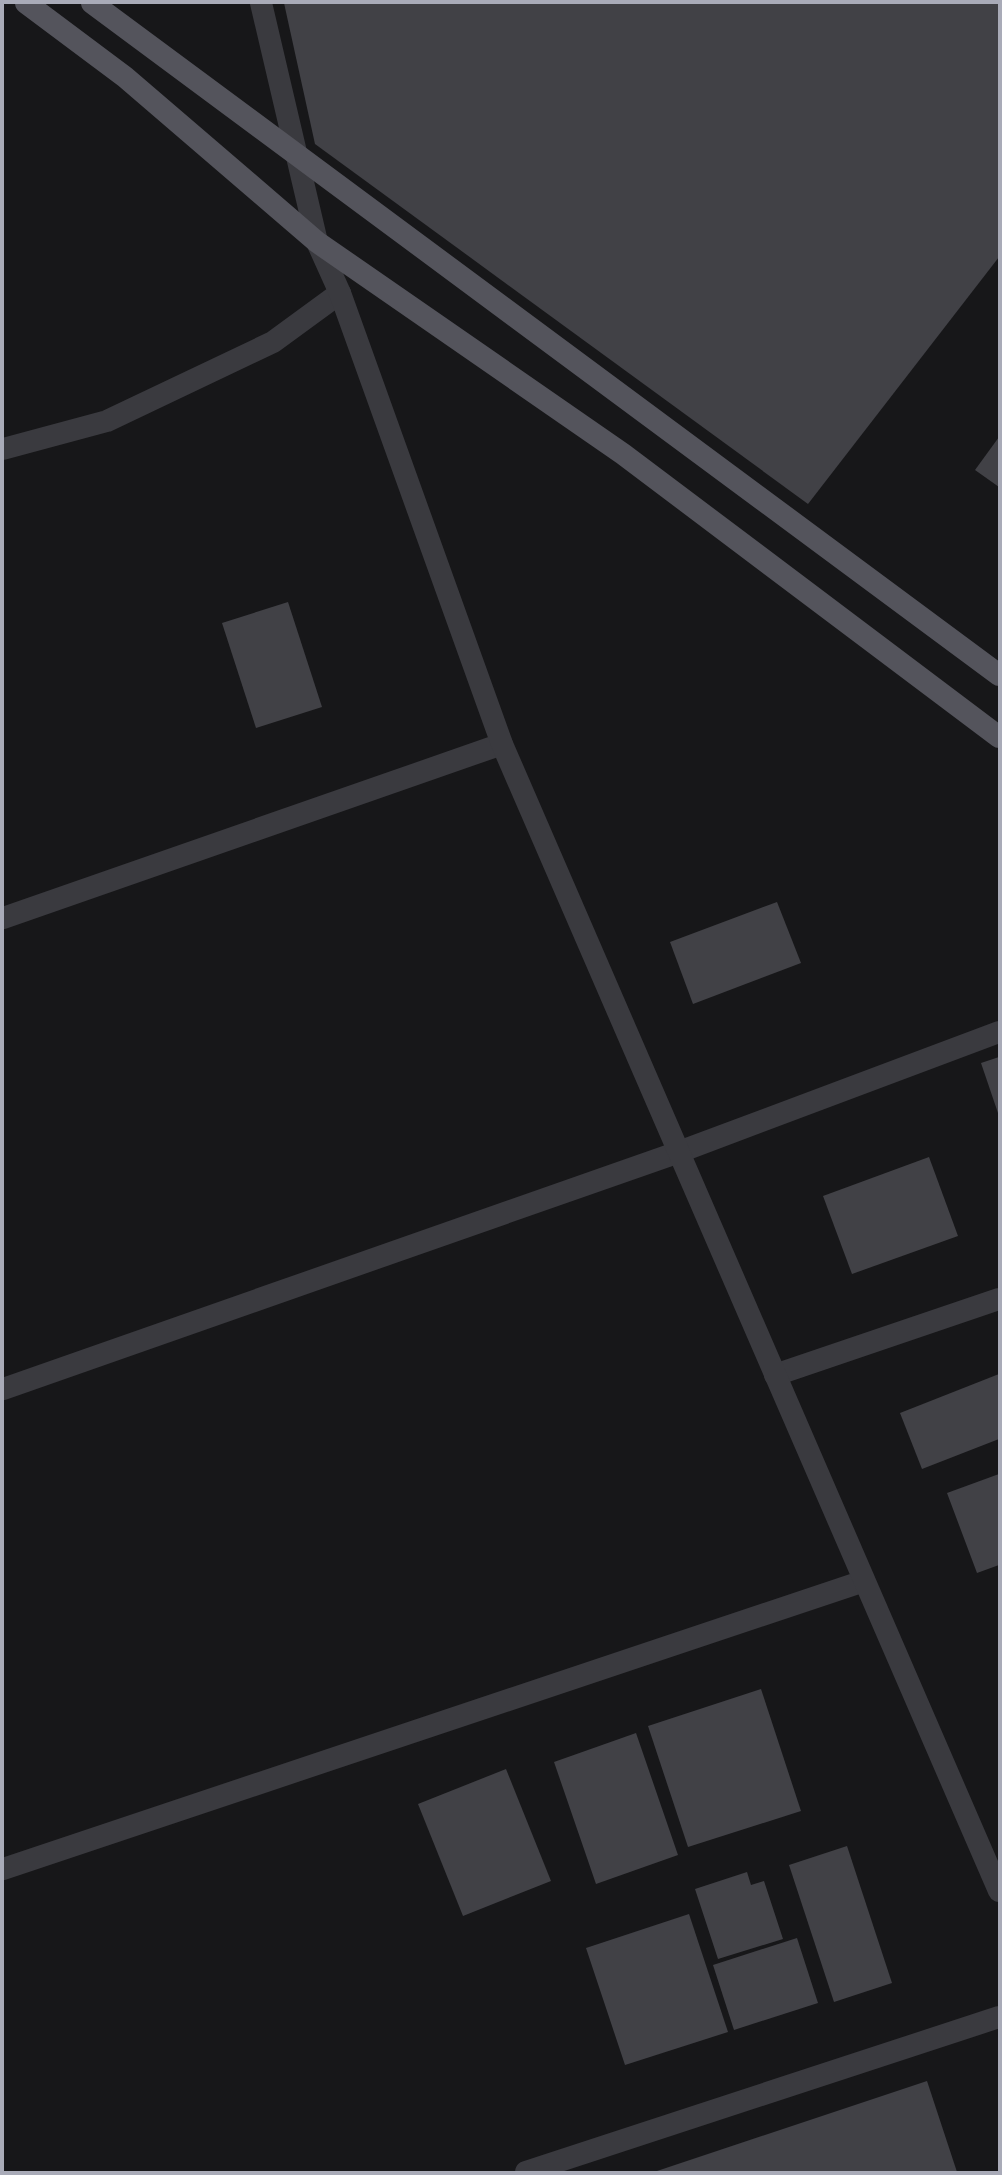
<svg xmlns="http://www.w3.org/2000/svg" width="1002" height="2175" font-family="Quicksand,sans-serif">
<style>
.building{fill:#414146}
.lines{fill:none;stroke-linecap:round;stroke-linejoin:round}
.minor{stroke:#3a3a3f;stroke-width:22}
.tertiary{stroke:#3a3a3f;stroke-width:22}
.primary{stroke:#54545c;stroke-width:22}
</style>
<rect width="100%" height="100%" fill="#171719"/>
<!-- building -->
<g class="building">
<path d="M284,3H999V257L808,504L315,144Z"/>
<path d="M999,437V487L975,470Z"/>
<path d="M288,602L322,707L256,728L222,623Z"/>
<path d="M777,902L801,963L693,1004L670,942Z"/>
<path d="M999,1057V1116L981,1063Z"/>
<path d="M929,1157L958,1236L852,1274L823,1196Z"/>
<path d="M999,1374V1439L922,1469L900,1413Z"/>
<path d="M999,1474V1565L977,1573L947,1493Z"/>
<path d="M761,1689L801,1811L688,1847L648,1726Z"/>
<path d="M636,1733L678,1855L596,1884L554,1762Z"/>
<path d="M506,1769L551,1881L463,1916L418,1804Z"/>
<path d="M847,1846L892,1983L834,2002L789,1865Z"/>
<path d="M747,1872L751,1885L764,1881L783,1939L718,1959L695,1889Z"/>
<path d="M689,1914L728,2032L625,2065L586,1948Z"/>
<path d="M797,1938L818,2003L734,2030L713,1965Z"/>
<path d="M927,2081L957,2172H654Z"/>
</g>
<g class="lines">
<!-- minor -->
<g class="minor">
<path d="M261,3L317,242"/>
<path d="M3,449L107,421L273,342L340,293"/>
<path d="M3,918L502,744"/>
<path d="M775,1375L999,1299"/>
<path d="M3,1389L679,1152L999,1032"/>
<path d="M3,1869L864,1581"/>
<path d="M526,2172L999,2017"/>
</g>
<!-- tertiary -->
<path class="tertiary" d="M317,242L340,293L502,744L999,1891"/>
<!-- primary -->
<g class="primary">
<path d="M26,3L125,77L317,242L623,454L999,737"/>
<path d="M92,3L999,675"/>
</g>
</g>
<!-- border -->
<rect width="1002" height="2175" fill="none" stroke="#a9abb8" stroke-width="8"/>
</svg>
